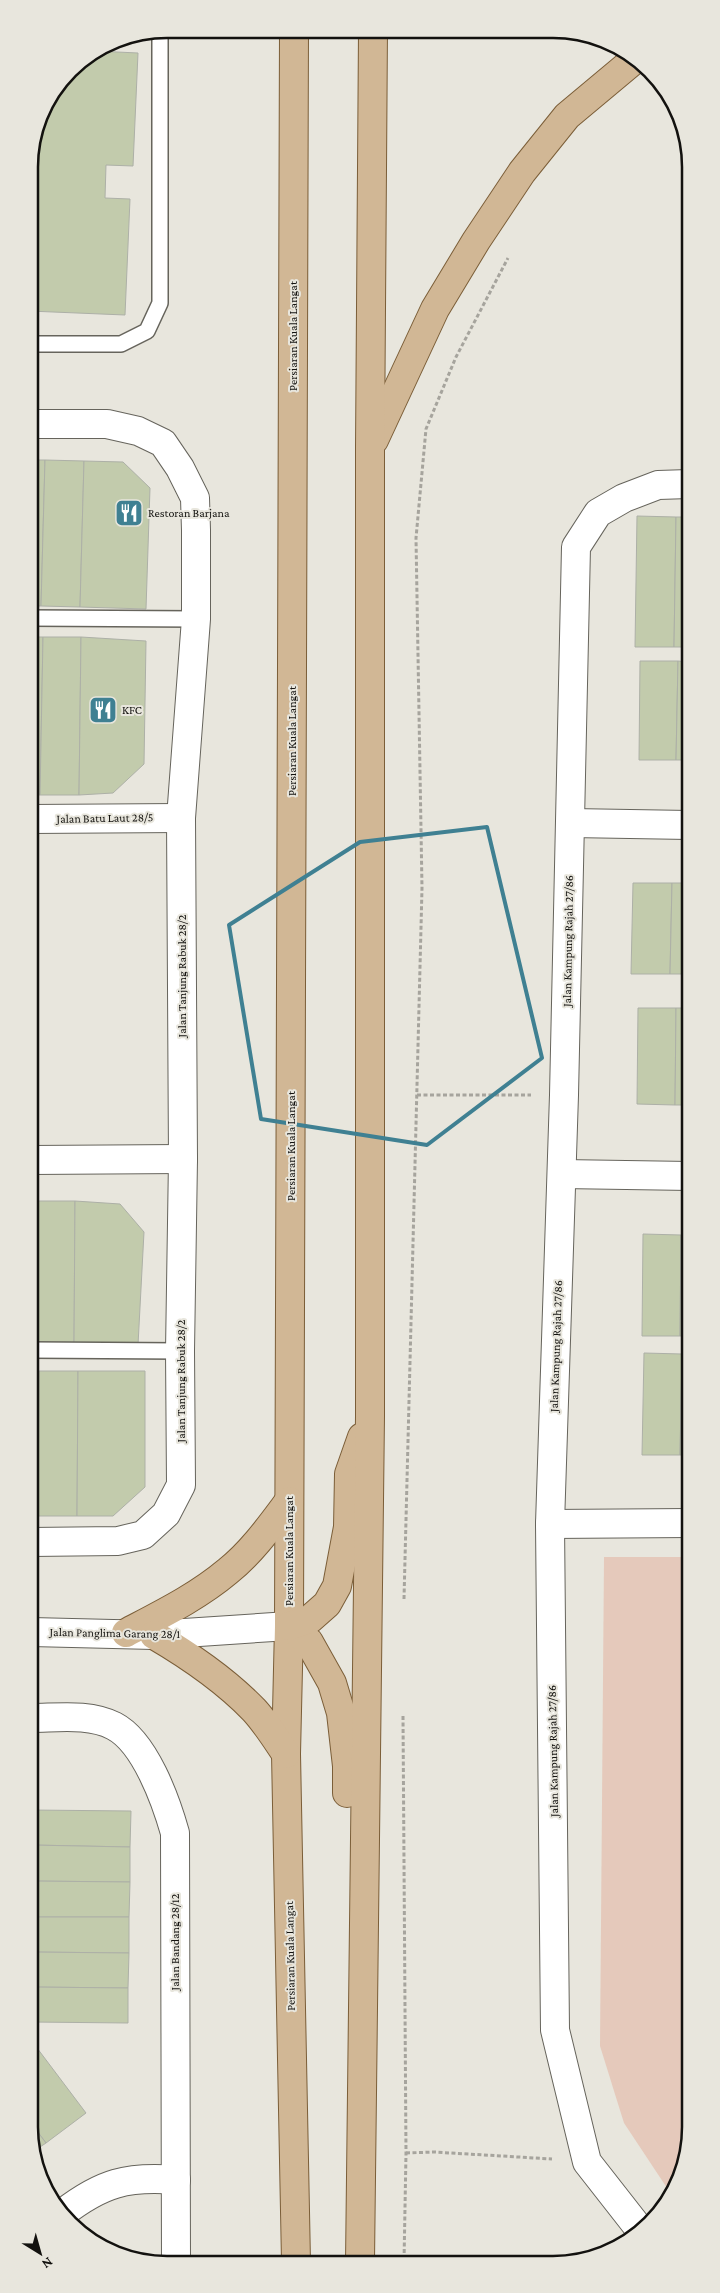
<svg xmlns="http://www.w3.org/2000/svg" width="720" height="2293" font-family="'Crimson Pro',serif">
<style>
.green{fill:#e5c9bb}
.building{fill:#c2cbac;stroke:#adb0a7}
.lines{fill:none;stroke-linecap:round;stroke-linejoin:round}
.service-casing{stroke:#66645c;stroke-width:18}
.minor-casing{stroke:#66645c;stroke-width:30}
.primary-casing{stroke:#7b5e38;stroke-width:30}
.path{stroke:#a6a49d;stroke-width:3;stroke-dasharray:4 2.5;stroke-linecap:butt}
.service{stroke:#fff;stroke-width:15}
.minor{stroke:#fff;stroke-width:28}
.primary{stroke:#d1b795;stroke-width:28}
.marked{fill:none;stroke:#3f8092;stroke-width:4;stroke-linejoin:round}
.labels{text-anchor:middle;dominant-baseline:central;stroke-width:4;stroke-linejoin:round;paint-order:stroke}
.street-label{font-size:12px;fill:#13120f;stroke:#e8e6dd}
.poi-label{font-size:12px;fill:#13120f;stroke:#e8e6dd;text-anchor:start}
.rim{fill:none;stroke:#13120f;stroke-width:2.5}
</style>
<rect width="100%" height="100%" fill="#e8e6dd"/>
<!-- green -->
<path class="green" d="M604,1557H690L691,2135L681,2179L671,2194L624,2123L600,2046Z"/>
<!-- building -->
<g class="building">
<path d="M96,51L138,53L133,166L106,165L105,198L130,199L125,315L29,311V158L39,114L69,69Z"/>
<path d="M29,460H45L41,606H30Z"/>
<path d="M45,460L84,461L80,607L41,606Z"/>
<path d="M84,461L123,462L150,488L146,609L80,607Z"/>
<path d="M637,516L676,517L674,647H635Z"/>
<path d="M676,517H689V647H674Z"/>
<path d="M30,637H43L40,795H30Z"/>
<path d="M43,637H81L79,795H40Z"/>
<path d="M81,637L146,641L144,764L113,793L79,795Z"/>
<path d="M640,661H678L676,760H639Z"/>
<path d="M678,661L689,662V760H676Z"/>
<path d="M633,883H672L670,974H631Z"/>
<path d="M672,883H690V974H670Z"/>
<path d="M638,1008H676L675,1105L637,1104Z"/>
<path d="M676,1008H690V1105H675Z"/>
<path d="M30,1201H37L36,1346H30Z"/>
<path d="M37,1201H75L74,1345L36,1346Z"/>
<path d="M75,1201L120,1204L144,1232L138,1345H74Z"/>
<path d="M643,1234L681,1235L680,1336H642Z"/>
<path d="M681,1235H690V1336H680Z"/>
<path d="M644,1353L682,1354L680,1455H642Z"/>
<path d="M682,1354H690V1455H680Z"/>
<path d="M30,1371H39L38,1516H31Z"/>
<path d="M39,1371H78L77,1516H38Z"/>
<path d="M78,1371H145V1487L113,1516H77Z"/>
<path d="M31,1810L131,1811L130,1847L31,1845Z"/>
<path d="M31,1845L130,1847V1882L31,1881Z"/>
<path d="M31,1881L130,1882L129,1917H31Z"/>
<path d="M31,1917H129V1953L31,1952Z"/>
<path d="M31,1952L129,1953L128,1988L31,1987Z"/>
<path d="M31,1987L128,1988V2023L31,2022Z"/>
<path d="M31,2040L86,2113L46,2143L31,2123Z"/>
<path d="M31,2123L46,2143L31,2153Z"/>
</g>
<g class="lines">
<defs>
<g id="service">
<path d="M29,344H121L147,331L160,303V30"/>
<path d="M30,618L196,619"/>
<path d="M30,1350L180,1351"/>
</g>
<g id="minor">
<path d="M29,424H107L138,431L163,443L180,468L195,498L196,530V619L181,818L183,1159L180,1351L181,1485L166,1514L143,1535L118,1541L31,1542"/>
<path d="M30,819L181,818"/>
<path d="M571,823L689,825"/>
<path d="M30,1160L183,1159"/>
<path d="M562,1174L690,1176"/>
<path d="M550,1524L690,1523"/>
<path d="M31,1632L154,1635L289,1626"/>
<path d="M31,1718C57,1718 89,1713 114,1726C145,1742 166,1801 175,1833L176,2262"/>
<path d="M63,2213C102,2183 127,2176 176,2180"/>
<path d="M641,2231L587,2162L555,2030L550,1524L564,1095L576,547L598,513L624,498L658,485L689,484"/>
</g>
<g id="primary">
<path d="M294,30L289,1626L286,1754L296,2262"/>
<path d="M374,440L435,309L476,241L522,172L567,116L634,60"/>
<path d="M289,1626L309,1642L332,1683L341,1713L347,1766V1793"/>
<path d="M289,1626L310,1619L327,1604L337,1586L348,1527L349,1474L362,1437"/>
<path d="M126,1633C162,1614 197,1597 228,1571C252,1552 271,1525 289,1501"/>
<path d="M154,1635C190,1656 225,1680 254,1710C266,1723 276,1739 286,1754"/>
<path d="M360,2262L370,1416V447L373,30"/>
</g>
</defs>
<!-- service casing -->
<use href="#service" class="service-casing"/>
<!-- minor casing -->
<use href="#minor" class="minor-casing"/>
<!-- primary casing -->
<use href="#primary" class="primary-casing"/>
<!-- path -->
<g class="path">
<path d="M417,1095H531"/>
<path d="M404,1599L422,888L416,538L426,429L456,357L508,258"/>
<path d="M403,1716L406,2153L404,2262"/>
<path d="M406,2153L434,2152L552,2159"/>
</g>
<!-- service -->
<use href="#service" class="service"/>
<!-- minor -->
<use href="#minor" class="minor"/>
<!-- primary -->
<use href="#primary" class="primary"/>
</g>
<!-- marked area -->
<path class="marked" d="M487,827L542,1058L427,1145L261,1119L229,925L360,842Z"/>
<!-- icons -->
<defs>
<symbol id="restaurant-square" viewBox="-11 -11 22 22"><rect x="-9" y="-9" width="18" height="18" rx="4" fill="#3f8092" stroke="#e8e6dd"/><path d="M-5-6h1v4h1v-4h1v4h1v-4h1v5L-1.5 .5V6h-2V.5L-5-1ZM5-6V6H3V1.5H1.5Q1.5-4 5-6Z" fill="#fff"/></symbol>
</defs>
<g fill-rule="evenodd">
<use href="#restaurant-square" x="113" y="497" width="32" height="32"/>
<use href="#restaurant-square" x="87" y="694" width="32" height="32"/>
</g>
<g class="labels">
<!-- street labels -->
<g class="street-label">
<text transform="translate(293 336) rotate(-90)">Persiaran Kuala Langat</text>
<text transform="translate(292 741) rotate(-90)">Persiaran Kuala Langat</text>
<text transform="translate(105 818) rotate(-1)">Jalan Batu Laut 28/5</text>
<text transform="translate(568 941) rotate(-89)">Jalan Kampung Rajah 27/86</text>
<text transform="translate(182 976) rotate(-90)">Jalan Tanjung Rabuk 28/2</text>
<text transform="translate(291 1146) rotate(-90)">Persiaran Kuala Langat</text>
<text transform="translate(556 1346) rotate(-88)">Jalan Kampung Rajah 27/86</text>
<text transform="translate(181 1381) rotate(-90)">Jalan Tanjung Rabuk 28/2</text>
<text transform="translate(289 1551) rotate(-90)">Persiaran Kuala Langat</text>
<text transform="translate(115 1633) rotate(1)">Jalan Panglima Garang 28/1</text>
<text transform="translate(553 1751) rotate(-91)">Jalan Kampung Rajah 27/86</text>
<text transform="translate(175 1942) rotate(-90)">Jalan Bandang 28/12</text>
<text transform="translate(290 1956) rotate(-91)">Persiaran Kuala Langat</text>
</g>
<!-- poi labels -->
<g class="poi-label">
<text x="148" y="513">Restoran Barjana</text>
<text x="122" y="710">KFC</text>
</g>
</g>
<!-- crop -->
<path d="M0 0H720V2293H0ZM167 38H553A129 129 0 0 1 682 167V2127A129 129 0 0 1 553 2256H167A129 129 0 0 1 38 2127V167A129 129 0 0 1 167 38Z" fill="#e8e6dd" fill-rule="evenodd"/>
<path class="rim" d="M167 38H553A129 129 0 0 1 682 167V2127A129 129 0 0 1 553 2256H167A129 129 0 0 1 38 2127V167A129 129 0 0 1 167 38Z"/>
<!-- north arrow -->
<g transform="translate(40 2253) rotate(143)" stroke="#e8e6dd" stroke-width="4" paint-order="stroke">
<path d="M0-4L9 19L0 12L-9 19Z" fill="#13120f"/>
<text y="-8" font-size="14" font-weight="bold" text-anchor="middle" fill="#13120f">N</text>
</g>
</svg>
